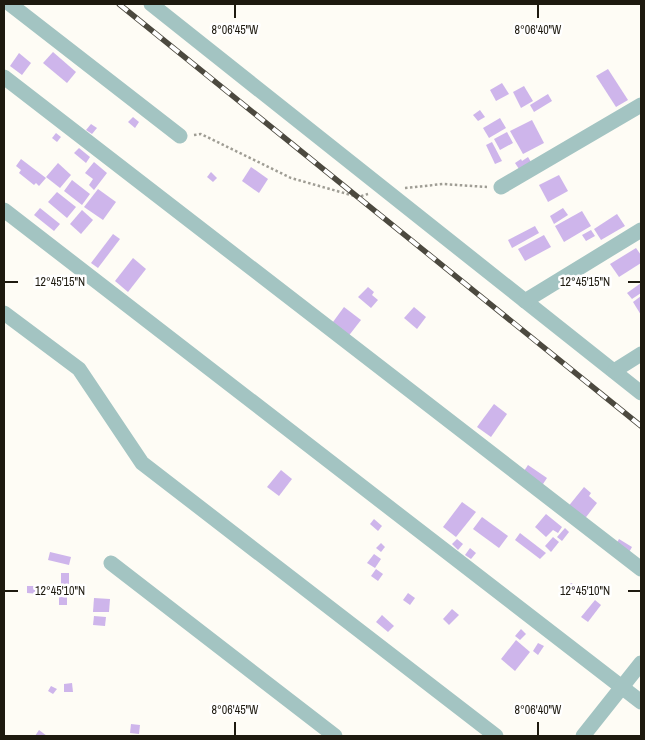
<svg xmlns="http://www.w3.org/2000/svg" width="645" height="740" font-family="'Archivo Narrow',sans-serif">
<style>
.building{fill:#ceb5eb}
.lines{fill:none;stroke-linecap:round;stroke-linejoin:round}
.path{stroke:#9f9d94;stroke-width:2.5;stroke-dasharray:2.5 2.5;stroke-linecap:butt}
.minor{stroke:#a3c4c2;stroke-width:15}
.rail-casing{stroke:#4c493f;stroke-width:5.5}
.rail{stroke:#fff;stroke-width:4;stroke-dasharray:11;stroke-linecap:butt}
.ticks{fill:none;stroke:#1e1a0f;stroke-width:2}
.ticks-label{font-size:12px;text-anchor:middle;fill:#1e1a0f;stroke:#fff;stroke-width:5;stroke-linejoin:round;paint-order:stroke}
</style>
<rect width="100%" height="100%" fill="#fefcf5"/>
<!-- building -->
<g class="building">
<path d="M53,52L76,72L67,83L43,63Z"/>
<path d="M19,53L31,63L22,75L10,66Z"/>
<path d="M608,69L628,100L616,107L596,76Z"/>
<path d="M502,83L509,94L496,101L490,90Z"/>
<path d="M524,86L533,101L521,108L513,92Z"/>
<path d="M548,94L552,101L534,112L530,105Z"/>
<path d="M480,110L485,117L478,121L473,115Z"/>
<path d="M133,117L139,122L135,128L128,122Z"/>
<path d="M500,118L506,128L489,138L483,128Z"/>
<path d="M532,120L544,143L523,154L510,131Z"/>
<path d="M91,124L97,128L92,134L86,130Z"/>
<path d="M507,132L513,143L500,150L494,139Z"/>
<path d="M56,133L61,137L57,142L52,138Z"/>
<path d="M492,142L502,161L495,164L486,145Z"/>
<path d="M79,148L90,157L86,163L74,153Z"/>
<path d="M528,157L531,162L519,169L515,163L521,159L522,161Z"/>
<path d="M21,159L46,178L39,186L36,183L34,185L19,173L21,170L16,166Z"/>
<path d="M94,162L107,173L94,190L89,185L93,179L85,173Z"/>
<path d="M58,163L71,175L60,188L46,177Z"/>
<path d="M251,167L268,179L259,193L242,181Z"/>
<path d="M211,172L217,178L213,182L207,177Z"/>
<path d="M559,175L568,191L548,202L539,185Z"/>
<path d="M72,180L90,194L82,205L64,191Z"/>
<path d="M98,189L116,202L103,220L84,207Z"/>
<path d="M57,192L76,207L67,218L48,202Z"/>
<path d="M40,208L60,224L54,231L34,215Z"/>
<path d="M563,208L568,215L554,224L550,216Z"/>
<path d="M82,210L93,220L81,234L70,224Z"/>
<path d="M582,211L591,226L564,242L555,226Z"/>
<path d="M617,214L625,226L601,240L594,229Z"/>
<path d="M535,226L539,233L512,248L508,240Z"/>
<path d="M591,230L595,236L586,241L582,235Z"/>
<path d="M113,234L120,239L98,268L91,263Z"/>
<path d="M544,235L551,247L525,261L518,249Z"/>
<path d="M636,248L641,255V263L619,277L610,264Z"/>
<path d="M133,258L146,269L128,292L115,281Z"/>
<path d="M641,283V293L632,299L627,293Z"/>
<path d="M368,287L374,292L372,295L378,300L371,308L358,297Z"/>
<path d="M641,296V315L633,302Z"/>
<path d="M344,307L361,320L347,338L330,326Z"/>
<path d="M414,307L426,317L417,329L404,318Z"/>
<path d="M494,404L507,414L491,437L477,427Z"/>
<path d="M528,465L547,478L541,487L522,474Z"/>
<path d="M281,470L292,479L279,496L267,487Z"/>
<path d="M584,487L591,493L589,496L597,503L583,521L567,508Z"/>
<path d="M462,502L476,512L456,537L443,527Z"/>
<path d="M546,514L562,527L558,533L553,530L546,537L535,527Z"/>
<path d="M482,517L508,536L499,548L473,529Z"/>
<path d="M374,519L382,526L378,531L370,524Z"/>
<path d="M565,528L569,532L562,541L557,537Z"/>
<path d="M520,533L546,553L540,559L515,540Z"/>
<path d="M553,537L559,542L551,552L545,546Z"/>
<path d="M457,539L463,544L458,550L452,544Z"/>
<path d="M619,539L632,547L628,554L615,546Z"/>
<path d="M381,543L385,547L381,552L376,548Z"/>
<path d="M470,548L476,553L471,559L465,555Z"/>
<path d="M50,552L71,557L69,565L48,560Z"/>
<path d="M374,554L381,559L375,568L367,563Z"/>
<path d="M376,569L383,574L378,581L371,576Z"/>
<rect x="61" y="573" width="8" height="15"/>
<path d="M571,583L578,587L574,593L567,588Z"/>
<path d="M27,586H40V594L27,593Z"/>
<path d="M408,593L415,598L410,605L403,600Z"/>
<rect x="59" y="597" width="8" height="8"/>
<path d="M94,598L110,599L109,612H93Z"/>
<path d="M595,600L601,605L588,622L581,617Z"/>
<path d="M452,609L459,615L449,625L443,619Z"/>
<path d="M382,615L394,626L388,632L376,622Z"/>
<path d="M94,616L106,617L105,626L93,625Z"/>
<path d="M521,629L526,634L520,640L515,636Z"/>
<path d="M516,640L530,652L515,671L501,659Z"/>
<path d="M538,643L544,646L538,655L533,651Z"/>
<path d="M72,683L73,692H64V684Z"/>
<path d="M51,686L57,689L53,694L48,691Z"/>
<path d="M131,724L140,725L139,734L130,733Z"/>
<path d="M39,730L47,736H35Z"/>
</g>
<g class="lines">
<!-- path -->
<g class="path">
<path d="M194,135L201,134L291,178L358,197L368,194"/>
<path d="M405,188L443,184L487,187"/>
</g>
<!-- minor -->
<g class="minor">
<path d="M10,4L180,136"/>
<path d="M151,4L641,393"/>
<path d="M4,77L641,569"/>
<path d="M501,187L641,105"/>
<path d="M4,210L641,702"/>
<path d="M525,301L641,230"/>
<path d="M4,313L79,369L142,463L496,736"/>
<path d="M614,371L641,354"/>
<path d="M111,563L335,736"/>
<path d="M583,736L641,663"/>
</g>
<defs>
<path id="rail" d="M119,4L641,426"/>
</defs>
<!-- rail casing -->
<use href="#rail" class="rail-casing"/>
<!-- rail -->
<use href="#rail" class="rail"/>
</g>
<!-- ticks -->
<path class="ticks" d="M235,5V18M538,5V18M5,282H18M628,282H640M5,591H18M628,591H640M235,722V735M538,722V735"/>
<g class="ticks-label">
<text x="235" y="34">8°06'45"W</text>
<text x="538" y="34">8°06'40"W</text>
<text x="60" y="286">12°45'15"N</text>
<text x="585" y="286">12°45'15"N</text>
<text x="60" y="595">12°45'10"N</text>
<text x="585" y="595">12°45'10"N</text>
<text x="235" y="714">8°06'45"W</text>
<text x="538" y="714">8°06'40"W</text>
</g>
<!-- border -->
<rect width="645" height="740" fill="none" stroke="#1e1a0f" stroke-width="10"/>
</svg>
